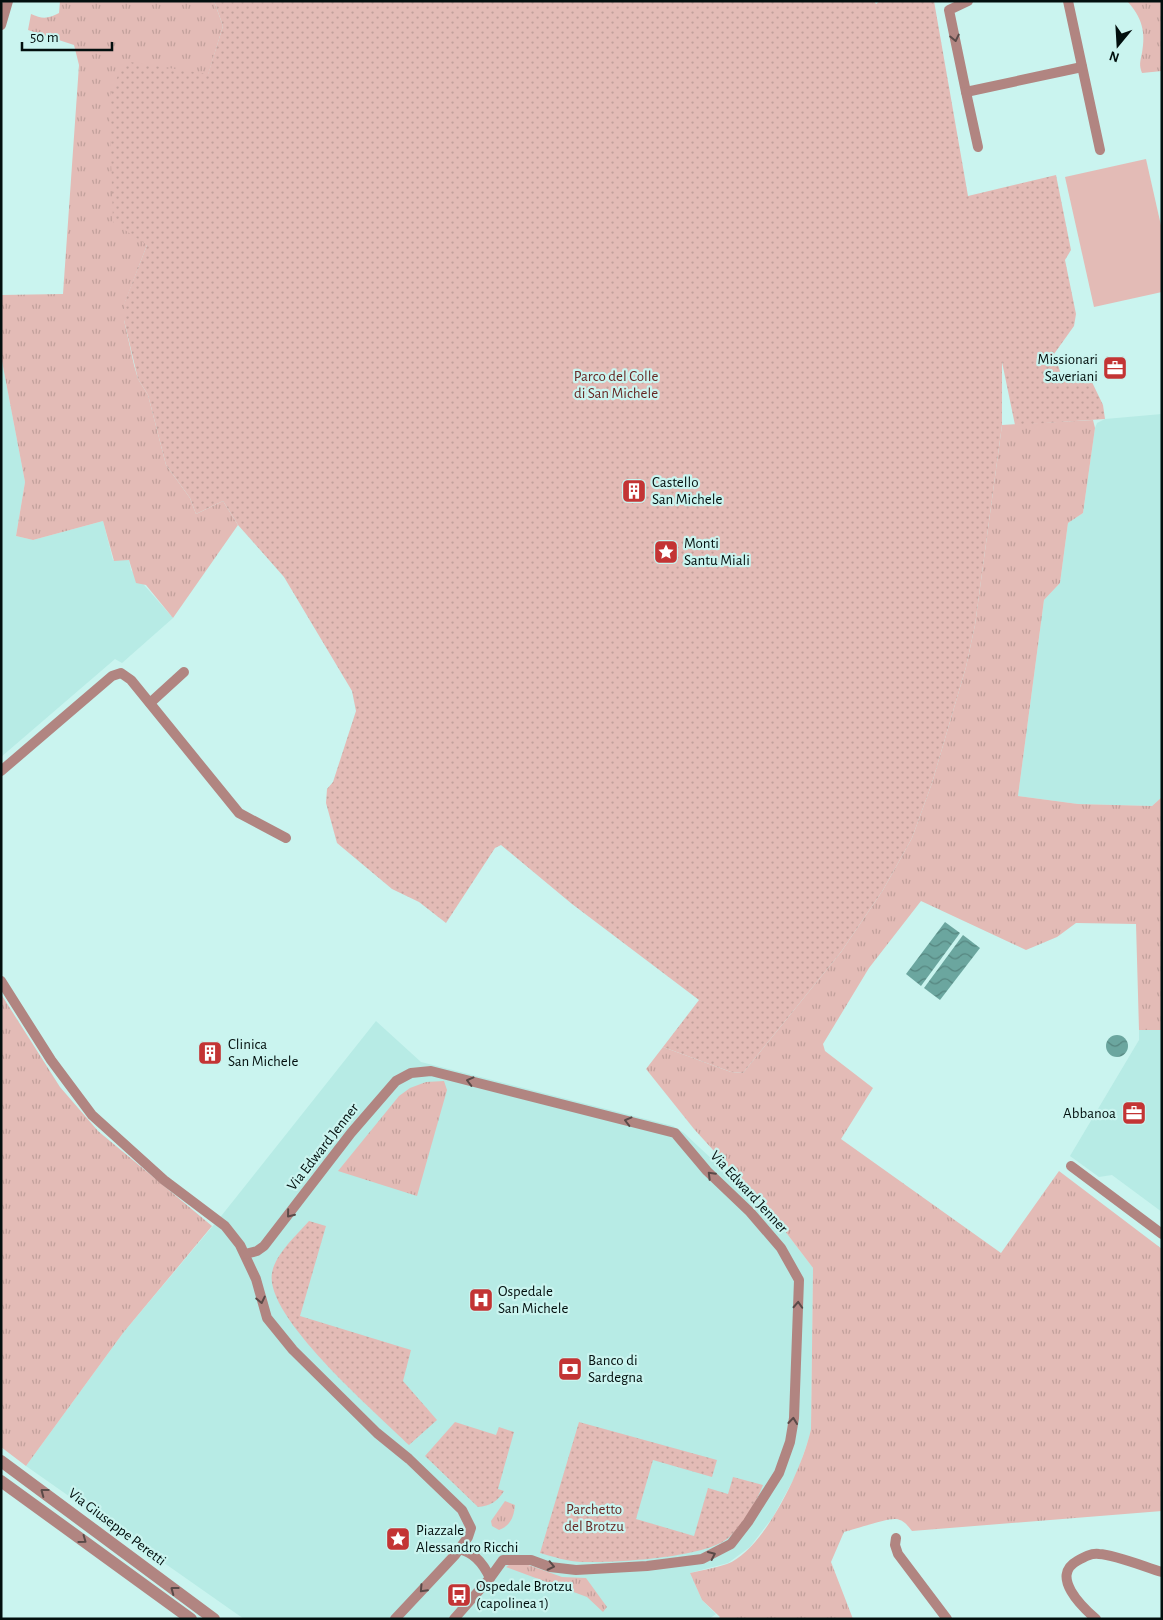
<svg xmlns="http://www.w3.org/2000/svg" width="1163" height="1620" font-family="'Alegreya Sans',sans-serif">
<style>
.built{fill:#b7ebe5}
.grass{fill:url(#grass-tufts)}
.park{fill:url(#park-dots)}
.pitch{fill:#e3bbb6}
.water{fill:url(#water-waves)}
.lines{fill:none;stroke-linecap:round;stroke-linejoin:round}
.minor{stroke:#b18581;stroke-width:10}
.tertiary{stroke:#b18581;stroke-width:12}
.oneway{stroke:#5a4a48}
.labels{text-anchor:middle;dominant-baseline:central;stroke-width:4.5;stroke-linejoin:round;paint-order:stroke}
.poi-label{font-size:15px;fill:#020f0e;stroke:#caf4ef;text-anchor:start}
.park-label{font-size:15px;fill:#672825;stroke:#caf4ef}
.street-label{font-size:15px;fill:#020f0e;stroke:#caf4ef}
</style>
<defs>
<pattern id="grass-tufts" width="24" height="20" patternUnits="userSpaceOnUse" patternTransform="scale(1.25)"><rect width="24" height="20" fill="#e3bbb6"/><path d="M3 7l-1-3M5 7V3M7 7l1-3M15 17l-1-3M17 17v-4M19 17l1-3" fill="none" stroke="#c1a09b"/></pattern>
<pattern id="park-dots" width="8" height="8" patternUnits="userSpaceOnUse" patternTransform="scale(1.25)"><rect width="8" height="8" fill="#e3bbb6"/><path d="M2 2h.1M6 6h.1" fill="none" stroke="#c1a09b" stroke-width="1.8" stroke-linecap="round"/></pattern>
<pattern id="water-waves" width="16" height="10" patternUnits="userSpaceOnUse" patternTransform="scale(1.25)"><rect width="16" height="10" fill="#6ba69f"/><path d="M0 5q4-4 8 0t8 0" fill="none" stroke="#568680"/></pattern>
</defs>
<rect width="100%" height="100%" fill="#caf4ef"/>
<!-- built -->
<g class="built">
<path d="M1,356L25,482L16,536L33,540L103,521L113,560H129L131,570L173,618L122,663L115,659L1,757Z"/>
<path d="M1162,414V797L1152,806L1078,804L1018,796L1044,600L1060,583L1068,523L1083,513L1095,428L1097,423L1105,419Z"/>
<path d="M376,1021L421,1062L673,1126L684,1133L775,1218L813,1268L811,1429L809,1438L797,1473L773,1517L750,1547L728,1563L690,1573L702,1600L716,1614L709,1619H244L26,1466L123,1333L222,1215Z"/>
<path d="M1139,1030H1162V1212L1112,1175L1099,1177L1070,1156L1139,1040Z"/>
</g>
<!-- grass -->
<g class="grass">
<path d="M60,1H214L223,26L208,75L202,74L147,245L124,305V320L134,365L138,379L148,395L166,465L190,498L196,514L223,501L238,525L173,618L146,585L136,583L129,560L114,561L103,521L33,540L16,536L25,482L1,356V295L63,294L79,65L74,45L28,30L31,14C42,19 48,19 59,13Z"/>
<path d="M1127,1H1162V71L1142,73C1139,65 1140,62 1142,53C1146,32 1142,17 1127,1Z"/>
<path d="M1093,420L1095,428L1083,513L1068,523L1060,583L1044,600L1018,796L1078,804L1152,806L1162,797V1030H1139L1136,924L1076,923L1057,937L1026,950L921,901L869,968L823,1044L825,1051L873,1088L841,1139L1001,1253L1059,1171L1162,1249V1511L912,1531C908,1526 904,1520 896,1519C887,1518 856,1529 844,1532L831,1562L853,1619H718L720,1617L702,1600L690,1573C702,1570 715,1568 727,1564C765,1549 803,1467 811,1429L813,1268L775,1218L694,1129L646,1069L663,1047L731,1072L743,1073L841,952L883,890L912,838L932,783L966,667L975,625L1002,425Z"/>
<path d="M1,994L60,1087L98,1131L212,1226L123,1333L26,1466L1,1447Z"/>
<path d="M426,1082L444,1081L447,1090L417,1196L338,1171L399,1096L410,1088Z"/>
<path d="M505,1501L515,1505C514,1517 510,1526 499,1530L492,1526L491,1521Z"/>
<path d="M520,1562L562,1577L586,1578L607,1607L603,1612L587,1597L506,1567L512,1563Z"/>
</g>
<!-- park -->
<g class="park">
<path d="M214,1H874L876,4L880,1H934L968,196L1056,175L1071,250L1065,260L1076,314L1074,326L1054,354L1061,374L1074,381L1091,380L1103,405L1105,419L1015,425L1002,362V425L975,625L966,667L932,783L912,838L883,890L841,952L743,1073L731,1072L663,1047L699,1000L572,904L501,845L495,848L446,923L419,902L392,889L337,843L326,803L327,789L333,782L356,711L352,691L284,577L238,525L223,501L196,514L190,498L166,465L148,395L138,379L124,320V304L147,245L113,222L109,98L119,73L130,62L208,74L223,26Z"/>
<path d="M309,1221L326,1226L300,1316L411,1350L403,1381L437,1420L409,1445C378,1414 264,1317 272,1273C276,1253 296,1236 309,1221Z"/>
<path d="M455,1422L496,1435L499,1427L514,1432L498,1489L504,1491C498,1501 490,1506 478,1507L425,1456Z"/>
<path d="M579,1422L717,1460L712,1477L653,1460L636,1519L694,1536L708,1488L728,1494L733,1477L763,1485C756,1503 742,1527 727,1539C703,1558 613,1563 581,1562C566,1561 554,1557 540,1553Z"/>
</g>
<!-- pitch -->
<path class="pitch" d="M1146,159L1162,230V292L1094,307L1065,177Z"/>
<!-- water -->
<g class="water">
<path d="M945,922L960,933L921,986L906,974Z"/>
<path d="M963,935L980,948L940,1000L924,988Z"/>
<circle cx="1117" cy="1046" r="11"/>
</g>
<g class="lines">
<!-- minor -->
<g class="minor">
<path d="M968,1L949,10L966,92L1082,67"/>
<path d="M1068,1L1100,150"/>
<path d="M1,25L8,1"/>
<path d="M966,92L978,147"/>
<path d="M150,703L184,672"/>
<path d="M1,771L112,676L121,673L131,680L239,813L286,838"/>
<path d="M1,981L51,1060L92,1115L164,1180L225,1226L240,1245L256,1279L267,1318L293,1350L377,1433L409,1459L462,1510L471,1528L468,1537L455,1555L395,1619"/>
<path d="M1071,1166L1162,1234"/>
<path d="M245,1254L257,1251L264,1246L351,1133L396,1081L411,1073L431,1071L675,1133L707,1171L750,1212L781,1248L799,1280L794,1418L790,1442L779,1473L748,1522L731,1544L702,1559L647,1566L576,1570L550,1567L531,1560H503L490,1578L454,1619"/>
<path d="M896,1538L895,1545L898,1554L947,1619"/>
<path d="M459,1549C474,1552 484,1565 490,1578"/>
<path d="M1096,1619C1082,1607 1050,1576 1077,1561C1084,1557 1091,1553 1099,1554C1116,1555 1145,1567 1162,1572"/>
</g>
<!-- tertiary -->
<g class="tertiary">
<path d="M1,1461L214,1619"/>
<path d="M1,1481L191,1619"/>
</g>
</g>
<!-- one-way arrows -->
<defs><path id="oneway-chevron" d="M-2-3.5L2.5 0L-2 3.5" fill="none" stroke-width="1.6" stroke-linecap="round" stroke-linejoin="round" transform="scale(1.25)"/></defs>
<g class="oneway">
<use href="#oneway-chevron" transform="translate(955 38) rotate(78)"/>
<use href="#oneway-chevron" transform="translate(470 1081) rotate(-166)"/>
<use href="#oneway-chevron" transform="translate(628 1121) rotate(-166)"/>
<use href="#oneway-chevron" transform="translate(711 1175) rotate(-135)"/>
<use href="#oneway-chevron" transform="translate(290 1214) rotate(129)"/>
<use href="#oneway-chevron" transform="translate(261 1300) rotate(78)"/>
<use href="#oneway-chevron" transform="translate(798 1305) rotate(-87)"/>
<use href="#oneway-chevron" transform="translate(793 1421) rotate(-84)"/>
<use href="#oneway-chevron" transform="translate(44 1492) rotate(-143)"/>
<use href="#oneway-chevron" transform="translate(83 1540) rotate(36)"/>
<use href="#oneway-chevron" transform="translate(712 1555) rotate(-25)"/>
<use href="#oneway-chevron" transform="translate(551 1566) rotate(12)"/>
<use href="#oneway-chevron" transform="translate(423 1589) rotate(133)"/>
<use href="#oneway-chevron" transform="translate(174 1590) rotate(-143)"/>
</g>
<!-- icons -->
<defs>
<symbol id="office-square" viewBox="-11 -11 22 22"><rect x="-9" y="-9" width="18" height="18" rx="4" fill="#c33434" stroke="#caf4ef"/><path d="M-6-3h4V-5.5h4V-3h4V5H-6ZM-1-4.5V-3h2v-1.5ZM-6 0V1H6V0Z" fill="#fff"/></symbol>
<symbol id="building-square" viewBox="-11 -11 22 22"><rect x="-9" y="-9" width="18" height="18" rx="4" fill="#c33434" stroke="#caf4ef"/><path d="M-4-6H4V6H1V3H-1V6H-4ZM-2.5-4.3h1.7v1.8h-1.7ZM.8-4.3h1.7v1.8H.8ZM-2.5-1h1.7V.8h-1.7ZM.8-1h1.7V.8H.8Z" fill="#fff"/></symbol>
<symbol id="sight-square" viewBox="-11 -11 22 22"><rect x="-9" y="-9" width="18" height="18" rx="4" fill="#c33434" stroke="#caf4ef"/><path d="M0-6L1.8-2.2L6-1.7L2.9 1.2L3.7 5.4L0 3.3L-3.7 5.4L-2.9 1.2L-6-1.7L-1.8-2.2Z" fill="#fff"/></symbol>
<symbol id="hospital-square" viewBox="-11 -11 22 22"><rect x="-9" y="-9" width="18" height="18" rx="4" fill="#c33434" stroke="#caf4ef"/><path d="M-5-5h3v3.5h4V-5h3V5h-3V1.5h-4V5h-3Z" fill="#fff"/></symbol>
<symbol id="bank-square" viewBox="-11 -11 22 22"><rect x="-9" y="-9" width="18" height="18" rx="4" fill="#c33434" stroke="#caf4ef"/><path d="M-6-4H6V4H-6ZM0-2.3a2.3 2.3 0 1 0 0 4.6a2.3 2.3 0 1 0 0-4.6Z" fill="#fff"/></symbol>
<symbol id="bus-square" viewBox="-11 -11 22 22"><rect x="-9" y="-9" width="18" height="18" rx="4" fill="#c33434" stroke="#caf4ef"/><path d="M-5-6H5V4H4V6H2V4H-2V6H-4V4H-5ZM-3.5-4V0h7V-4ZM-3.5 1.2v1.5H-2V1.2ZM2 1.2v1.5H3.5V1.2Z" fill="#fff"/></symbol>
</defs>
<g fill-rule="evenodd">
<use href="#office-square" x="1101" y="354" width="28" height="28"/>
<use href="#building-square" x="620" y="477" width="28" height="28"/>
<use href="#sight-square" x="652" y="538" width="28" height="28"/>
<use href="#building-square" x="196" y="1039" width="28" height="28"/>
<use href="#office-square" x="1120" y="1099" width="28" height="28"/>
<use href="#hospital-square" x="467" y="1286" width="28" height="28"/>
<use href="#bank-square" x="556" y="1355" width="28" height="28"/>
<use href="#sight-square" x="384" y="1525" width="28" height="28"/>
<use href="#bus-square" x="445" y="1581" width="28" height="28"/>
</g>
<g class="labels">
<!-- poi labels -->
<g class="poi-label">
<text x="1098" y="359" text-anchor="end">Missionari<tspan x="1098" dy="17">Saveriani</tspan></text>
<text x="652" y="482">Castello<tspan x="652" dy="17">San Michele</tspan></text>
<text x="684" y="543">Monti<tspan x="684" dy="17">Santu Miali</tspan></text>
<text x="228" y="1044">Clinica<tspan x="228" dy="17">San Michele</tspan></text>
<text x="1116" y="1113" text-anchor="end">Abbanoa</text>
<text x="498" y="1291">Ospedale<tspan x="498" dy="17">San Michele</tspan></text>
<text x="588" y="1360">Banco di<tspan x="588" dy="17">Sardegna</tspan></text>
<text x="416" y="1530">Piazzale<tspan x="416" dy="17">Alessandro Ricchi</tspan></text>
<text x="476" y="1586">Ospedale Brotzu<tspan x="476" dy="17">(capolinea 1)</tspan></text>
</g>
<!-- park labels -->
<g class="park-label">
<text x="616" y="376">Parco del Colle<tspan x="616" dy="17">di San Michele</tspan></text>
<text x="594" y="1509">Parchetto<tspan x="594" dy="17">del Brotzu</tspan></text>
</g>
<!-- street labels -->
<g class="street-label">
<text transform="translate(323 1147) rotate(-52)">Via Edward Jenner</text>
<text transform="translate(749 1192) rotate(47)">Via Edward Jenner</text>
<text transform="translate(117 1527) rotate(37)">Via Giuseppe Peretti</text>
</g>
</g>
<!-- border -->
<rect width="1163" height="1620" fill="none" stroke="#020f0e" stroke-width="5"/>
<!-- north arrow -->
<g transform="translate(1118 45) rotate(198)" stroke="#caf4ef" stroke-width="4" paint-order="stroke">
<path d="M0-4L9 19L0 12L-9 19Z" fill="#020f0e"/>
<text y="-8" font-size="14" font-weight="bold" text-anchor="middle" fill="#020f0e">N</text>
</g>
<!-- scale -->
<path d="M22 42v8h90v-8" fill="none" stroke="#020f0e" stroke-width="2.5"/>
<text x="30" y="42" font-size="15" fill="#020f0e" stroke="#caf4ef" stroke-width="4" paint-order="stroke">50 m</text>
</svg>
